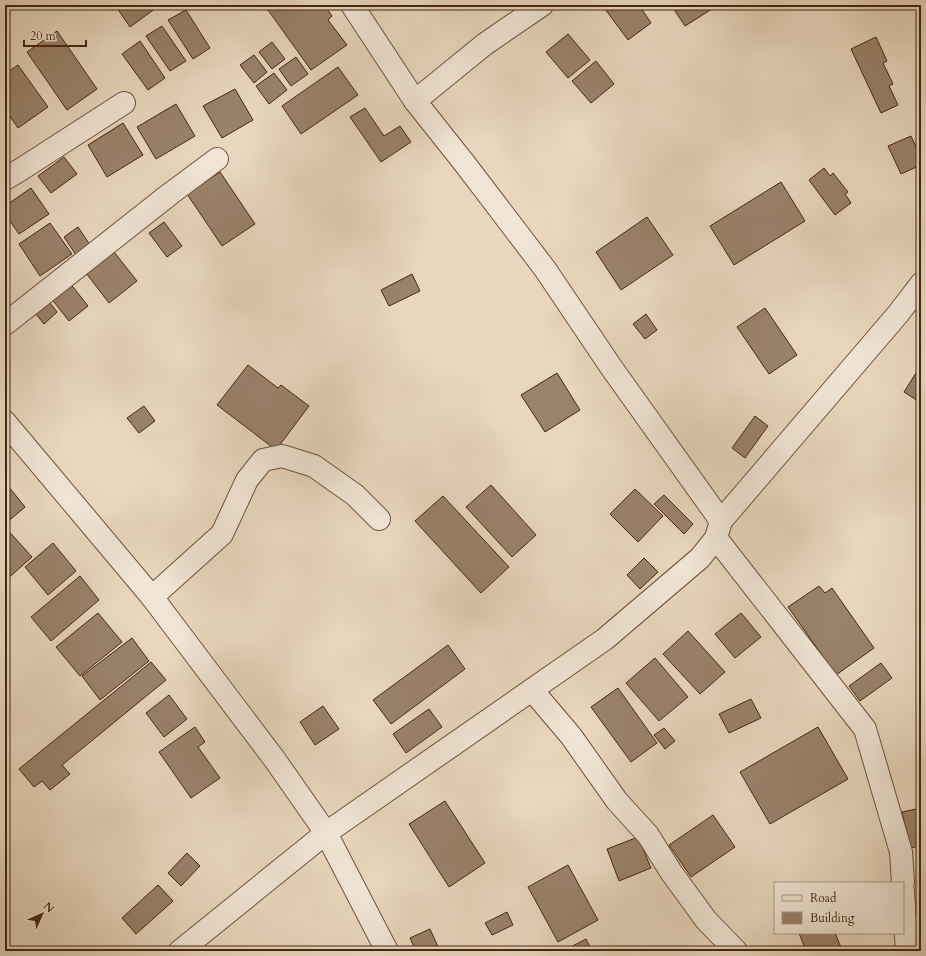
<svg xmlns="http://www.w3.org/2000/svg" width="926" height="956" font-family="Cardo,serif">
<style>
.building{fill:#9a826b;stroke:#452611}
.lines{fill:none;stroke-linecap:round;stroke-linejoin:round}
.minor-casing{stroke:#6e523c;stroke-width:24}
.minor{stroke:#f0e5d5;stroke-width:22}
</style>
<rect width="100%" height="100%" fill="#e8d7be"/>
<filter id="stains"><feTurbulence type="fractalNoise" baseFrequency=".005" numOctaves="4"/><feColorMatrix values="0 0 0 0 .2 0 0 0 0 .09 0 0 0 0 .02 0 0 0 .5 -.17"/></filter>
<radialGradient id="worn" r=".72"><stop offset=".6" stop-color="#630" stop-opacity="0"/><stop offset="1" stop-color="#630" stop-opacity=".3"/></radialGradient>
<!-- building -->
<g class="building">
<path d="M115,5H160L130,27Z"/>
<path d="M276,5H324L332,16L328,20L347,45L311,70L268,10Z"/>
<path d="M602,5H645L641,8L651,23L628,40Z"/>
<path d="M671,5H710L712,9L685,26Z"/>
<path d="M186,10L210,48L193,59L168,20Z"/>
<path d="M162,26L186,61L170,71L146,36Z"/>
<path d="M57,31L97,89L67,110L27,52Z"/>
<path d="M568,34L590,60L568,78L546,52Z"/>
<path d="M876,37L887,61L883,63L893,84L889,86L898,105L881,113L851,49Z"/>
<path d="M140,41L165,78L148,90L122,54Z"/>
<path d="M272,42L285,59L272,69L259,52Z"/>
<path d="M254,55L267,72L254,83L240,65Z"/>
<path d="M296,57L308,74L291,86L279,69Z"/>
<path d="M596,61L614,84L591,103L572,81Z"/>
<path d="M18,65L48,107L18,128L5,109V74Z"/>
<path d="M338,67L358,95L301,134L282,106Z"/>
<path d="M274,73L287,90L269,104L256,86Z"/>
<path d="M235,89L253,120L222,138L203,106Z"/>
<path d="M176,104L195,136L156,159L137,127Z"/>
<path d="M365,108L384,136L400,126L411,142L381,162L350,117Z"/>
<path d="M123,123L143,155L107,177L88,145Z"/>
<path d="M911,136L921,158V165L901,174L888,146Z"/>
<path d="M64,157L77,174L51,193L38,176Z"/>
<path d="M824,168L830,176L833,173L848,192L845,194L851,203L835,215L809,180Z"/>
<path d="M220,172L255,224L222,246L187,194Z"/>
<path d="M781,182L805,221L734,265L710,226Z"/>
<path d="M31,188L49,214L19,234L5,214V206Z"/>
<path d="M647,217L673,255L621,290L596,252Z"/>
<path d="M164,222L182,246L167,257L149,233Z"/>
<path d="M50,223L72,254L40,276L19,244Z"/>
<path d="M78,227L90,245L76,255L64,237Z"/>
<path d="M114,252L137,281L109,303L86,273Z"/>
<path d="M412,274L420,291L389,306L381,290Z"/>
<path d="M66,278L88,306L69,321L47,293Z"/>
<path d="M45,297L57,312L44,324L31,308Z"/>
<path d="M765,308L797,355L769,374L737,327Z"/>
<path d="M646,314L657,330L645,339L633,324Z"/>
<path d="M248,365L278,388L281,385L309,406L276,450L217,405Z"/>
<path d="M921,365V403L904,392Z"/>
<path d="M557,373L580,410L545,432L521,395Z"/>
<path d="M144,406L155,421L139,433L127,418Z"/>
<path d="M755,416L768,426L745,458L732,448Z"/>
<path d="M5,482L25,507L5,524Z"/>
<path d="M491,485L536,535L512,557L466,507Z"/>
<path d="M635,489L663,516L638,542L610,514Z"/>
<path d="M664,495L693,524L684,534L654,504Z"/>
<path d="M443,496L509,567L481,593L415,521Z"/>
<path d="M5,527L32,557L5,581Z"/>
<path d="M53,543L76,571L48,595L25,567Z"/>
<path d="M644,558L658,572L640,589L627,575Z"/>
<path d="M80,576L99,600L51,641L31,617Z"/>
<path d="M819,586L825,593L832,588L874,648L836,675L788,607Z"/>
<path d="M98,613L122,642L80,676L56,647Z"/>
<path d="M741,613L761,637L735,658L715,634Z"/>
<path d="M688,631L725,672L700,694L663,654Z"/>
<path d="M132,638L149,661L100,700L82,676Z"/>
<path d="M448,645L465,669L391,724L373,700Z"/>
<path d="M655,658L688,697L659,721L626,683Z"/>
<path d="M151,662L166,680L62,765L70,774L50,790L42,781L34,787L19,769Z"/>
<path d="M881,663L892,678L860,701L849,686Z"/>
<path d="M618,688L657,743L631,762L591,707Z"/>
<path d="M169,695L187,719L164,737L146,713Z"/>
<path d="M751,699L761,718L729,733L719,714Z"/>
<path d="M323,706L339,729L315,745L300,722Z"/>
<path d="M429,709L442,727L406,753L393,734Z"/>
<path d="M195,727L205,742L198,747L220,778L191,798L159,752Z"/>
<path d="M818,727L848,779L770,824L740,772Z"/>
<path d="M664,728L675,741L665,749L654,735Z"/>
<path d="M445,801L485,863L449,887L409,824Z"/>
<path d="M921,808V846L910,848L902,812Z"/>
<path d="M713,815L735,847L691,877L669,845Z"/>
<path d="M638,837L651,868L619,881L607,849Z"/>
<path d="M187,853L200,866L181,886L168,873Z"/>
<path d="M568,865L598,920L558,942L528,887Z"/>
<path d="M158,885L173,901L136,934L122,918Z"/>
<path d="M507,912L513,925L492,935L485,923Z"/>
<path d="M430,929L440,951H416L410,938Z"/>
<path d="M799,933H835L842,950L806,951Z"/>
<path d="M586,939L592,951H563Z"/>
<path d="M684,946L686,951H665Z"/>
</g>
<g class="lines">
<defs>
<g id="minor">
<path d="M352,5L415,101L465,164L545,269L611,367L721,521"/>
<path d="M415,101L485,44L542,5"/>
<path d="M5,179L20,170L124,103"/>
<path d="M5,324L170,194L217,159"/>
<path d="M5,422L152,597L275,760L326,833L387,951"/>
<path d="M716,538L865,729L901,852L903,883"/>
<path d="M152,597L222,534L247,480L263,460L282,456L314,466L355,495L379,519"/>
<path d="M532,690L571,736L617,801L648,835L671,872L706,920L736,951"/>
<path d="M903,891L907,951"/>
<path d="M180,951L326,833L605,639L700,558L716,538L721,521L898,314L921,284"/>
</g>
</defs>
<!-- minor casing -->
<use href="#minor" class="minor-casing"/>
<!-- minor -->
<use href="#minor" class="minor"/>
</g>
<!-- margin -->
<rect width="926" height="956" fill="none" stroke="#e8d7be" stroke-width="20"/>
<rect x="6" y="6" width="914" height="944" fill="none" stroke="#452611" stroke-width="2"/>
<rect x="10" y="10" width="906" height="936" fill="none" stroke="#452611"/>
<!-- legend -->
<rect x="774" y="882" width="130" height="52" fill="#f0e5d5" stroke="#ac9987"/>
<rect x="782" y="895" width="20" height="6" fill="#f0e5d5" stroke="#ac9987"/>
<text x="810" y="902" font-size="12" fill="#452611">Road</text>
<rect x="782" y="912" width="20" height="12" fill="#9a826b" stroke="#ac9987"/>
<text x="810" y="922" font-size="12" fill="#452611">Building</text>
<!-- north arrow -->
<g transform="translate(42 914) rotate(45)" stroke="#f0e5d5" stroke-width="3" paint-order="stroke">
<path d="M0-3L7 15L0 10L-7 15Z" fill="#452611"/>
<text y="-6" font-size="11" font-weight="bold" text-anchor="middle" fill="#452611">N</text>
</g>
<!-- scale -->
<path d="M24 40v6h62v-6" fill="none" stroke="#452611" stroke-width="2"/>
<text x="30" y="40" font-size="12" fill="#452611" stroke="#f0e5d5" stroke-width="3" paint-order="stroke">20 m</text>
<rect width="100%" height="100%" filter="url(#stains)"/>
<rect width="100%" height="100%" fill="url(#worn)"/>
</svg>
